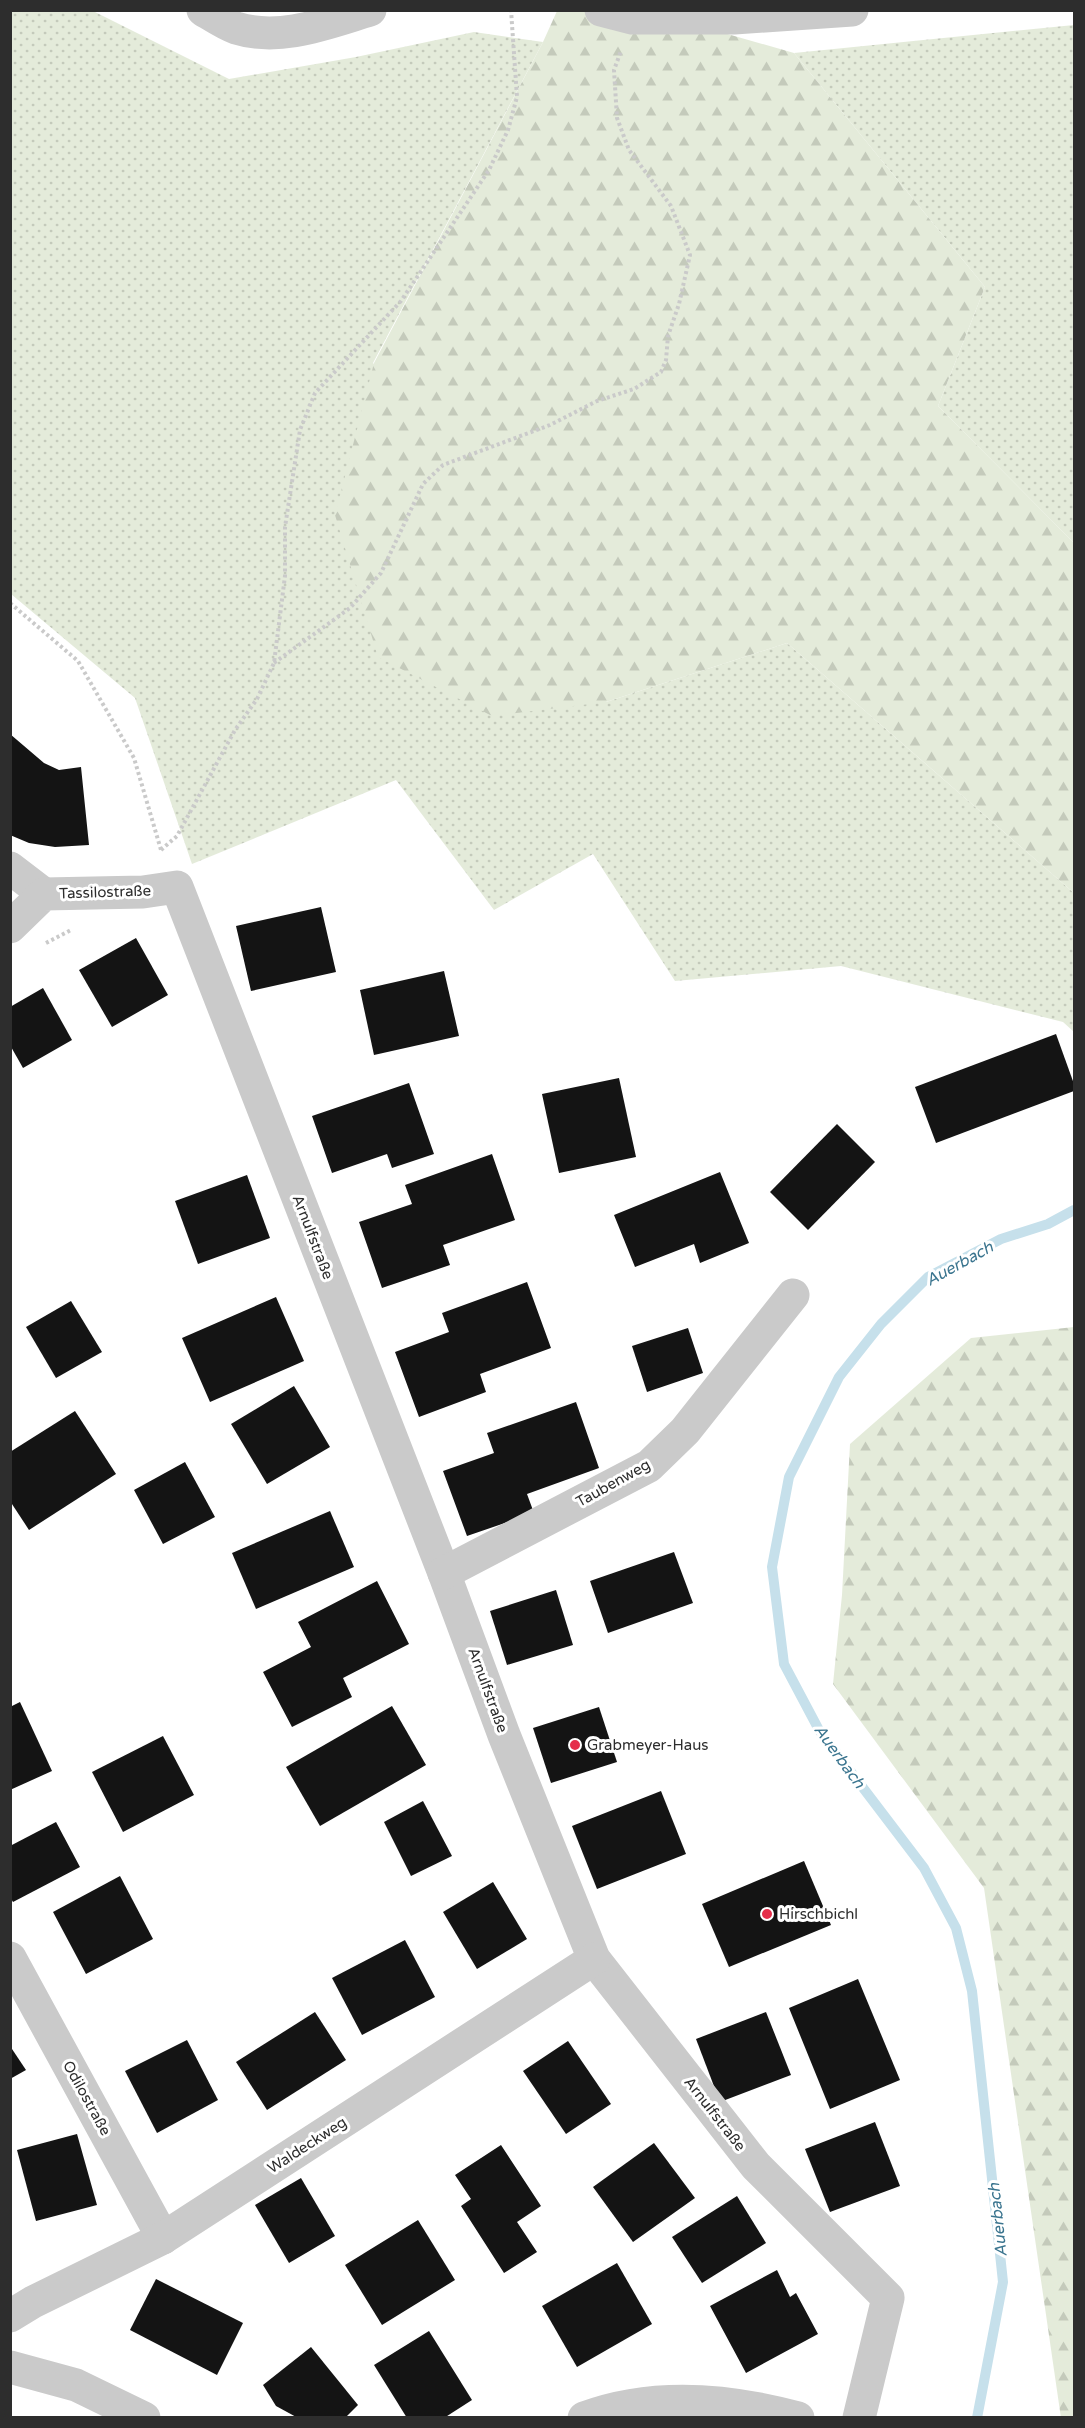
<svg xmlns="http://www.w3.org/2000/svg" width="1085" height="2428" font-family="'Varela Round',sans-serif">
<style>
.grass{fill:url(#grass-dots)}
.forest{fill:url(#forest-firs)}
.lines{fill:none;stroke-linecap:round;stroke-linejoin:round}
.stream{stroke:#c6e0eb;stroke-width:10}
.building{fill:#141414}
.path{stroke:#cacaca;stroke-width:4;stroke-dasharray:3 3;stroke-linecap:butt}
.street{stroke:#cacaca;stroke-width:33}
.poi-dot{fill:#e52e4a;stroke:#fff;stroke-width:2}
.labels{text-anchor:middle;stroke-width:6;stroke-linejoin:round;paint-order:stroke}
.street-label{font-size:15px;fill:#2d2d2d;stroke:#fff}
.poi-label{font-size:15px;fill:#2d2d2d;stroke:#fff;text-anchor:start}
.water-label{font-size:16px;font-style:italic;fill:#3b758f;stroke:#fff}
</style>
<defs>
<pattern id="grass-dots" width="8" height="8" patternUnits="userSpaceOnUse" patternTransform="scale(1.5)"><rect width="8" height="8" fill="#e4ebda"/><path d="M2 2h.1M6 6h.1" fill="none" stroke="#c4cabb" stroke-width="1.8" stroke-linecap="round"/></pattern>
<pattern id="forest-firs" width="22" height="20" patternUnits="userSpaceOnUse" patternTransform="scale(1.5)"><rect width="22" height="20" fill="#e4ebda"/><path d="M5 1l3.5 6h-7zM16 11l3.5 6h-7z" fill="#c4cabb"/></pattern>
</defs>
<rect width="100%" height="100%" fill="#fff"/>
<!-- grass -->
<g class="grass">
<path d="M10,11H93L229,79L356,57L474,32L543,42L373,363L606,702L787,643L1074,893V1032L1063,1022L841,966L675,981L593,854L494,910L396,780L192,864L135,698L11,594Z"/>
<path d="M1074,25V543L938,406L985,287L794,53Z"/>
</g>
<!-- forest -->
<g class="forest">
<path d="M557,11H700L710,29L794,53L985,287L938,406L1074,543V893L787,643L606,702L492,716L378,657L335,515L374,363L543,42Z"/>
<path d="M1074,1327V2417L1061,2418L984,1888L833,1684L842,1595L850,1444L971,1338Z"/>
</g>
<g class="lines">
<!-- stream -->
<path class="stream" d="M977,2418L1003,2282L972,1991L956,1928L924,1868L819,1730L784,1664L772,1567L789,1477L839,1377L881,1324L928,1277L1001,1239L1048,1224L1074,1210"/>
</g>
<!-- building -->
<g class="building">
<path d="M10,734L44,763L59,770L81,767L89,845L55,847L29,843L10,835Z"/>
<path d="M321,907L336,972L251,991L236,926Z"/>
<path d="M136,938L168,995L112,1027L79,970Z"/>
<path d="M444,971L459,1036L374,1055L360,990Z"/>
<path d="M43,988L72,1040L23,1068L10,1045V1007Z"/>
<path d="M1056,1034L1074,1084V1091L936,1143L915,1087Z"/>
<path d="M619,1078L636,1157L559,1173L542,1094Z"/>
<path d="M409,1083L434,1154L392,1168L387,1154L332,1173L312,1116Z"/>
<path d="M837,1124L875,1162L808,1230L770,1192Z"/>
<path d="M492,1154L515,1220L443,1245L450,1265L382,1288L359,1222L412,1204L405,1185Z"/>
<path d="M720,1172L749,1243L700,1263L694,1244L635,1267L614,1215Z"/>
<path d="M247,1175L270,1238L198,1264L175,1201Z"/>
<path d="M527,1282L551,1348L480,1374L486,1392L419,1417L395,1352L449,1332L442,1313Z"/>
<path d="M276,1297L304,1361L210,1402L182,1338Z"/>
<path d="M71,1301L102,1352L56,1378L26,1327Z"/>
<path d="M688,1328L703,1373L647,1392L632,1346Z"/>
<path d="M294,1386L330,1447L267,1484L231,1424Z"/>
<path d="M576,1402L599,1468L527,1494L534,1513L467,1536L443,1471L494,1453L487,1433Z"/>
<path d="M75,1411L116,1474L29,1530L10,1501V1452Z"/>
<path d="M185,1462L215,1517L163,1544L134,1490Z"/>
<path d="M330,1511L354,1567L256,1609L232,1553Z"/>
<path d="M674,1552L693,1603L608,1633L590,1581Z"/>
<path d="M377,1581L409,1644L343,1678L352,1697L292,1727L263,1672L311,1647L298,1622Z"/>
<path d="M556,1590L573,1645L507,1665L490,1611Z"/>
<path d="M20,1702L52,1771L10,1790V1707Z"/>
<path d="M392,1706L426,1765L320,1826L286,1767Z"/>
<path d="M599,1707L617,1762L551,1783L533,1728Z"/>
<path d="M163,1736L194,1795L123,1832L92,1772Z"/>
<path d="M661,1791L686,1854L597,1889L572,1826Z"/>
<path d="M423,1801L452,1856L411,1876L384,1822Z"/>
<path d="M56,1822L80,1867L13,1902L10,1897V1846Z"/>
<path d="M804,1861L831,1925L729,1967L702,1904Z"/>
<path d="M120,1876L153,1939L86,1974L53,1912Z"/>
<path d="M493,1882L527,1939L477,1969L443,1912Z"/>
<path d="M405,1940L435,1997L362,2035L332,1978Z"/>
<path d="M858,1979L900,2080L830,2109L789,2008Z"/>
<path d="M315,2012L346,2060L267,2110L236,2062Z"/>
<path d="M766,2012L791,2075L720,2102L696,2039Z"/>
<path d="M187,2040L218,2100L157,2133L125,2071Z"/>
<path d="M568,2041L611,2104L566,2134L523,2071Z"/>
<path d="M10,2046L26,2070L10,2079Z"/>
<path d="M875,2122L900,2186L830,2212L805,2149Z"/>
<path d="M77,2134L97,2205L36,2221L17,2150Z"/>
<path d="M654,2143L695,2198L633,2242L593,2187Z"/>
<path d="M501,2145L541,2206L517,2222L537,2252L504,2273L461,2206L471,2199L455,2175Z"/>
<path d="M301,2178L335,2236L289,2263L255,2205Z"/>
<path d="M737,2196L766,2243L702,2283L672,2237Z"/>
<path d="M418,2220L455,2280L382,2325L345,2265Z"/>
<path d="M617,2263L652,2324L577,2367L542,2306Z"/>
<path d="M777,2270L790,2297L796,2293L818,2334L746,2373L710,2306Z"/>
<path d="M156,2279L243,2323L217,2375L130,2330Z"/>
<path d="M429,2331L472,2400L444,2418H407L374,2365Z"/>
<path d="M311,2347L358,2405L345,2418H298L276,2406L263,2385Z"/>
</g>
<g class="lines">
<!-- path -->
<g class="path">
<path d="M10,603L78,661L134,758L161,850"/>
<path d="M274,663L350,608L381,573L423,484L443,465L550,425L597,401L634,389L661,372L666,360L668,336L679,304L690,255L671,206L629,150L617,118L614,70L621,51"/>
<path d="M161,850L177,836L235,730L257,699L274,663L285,576V527L300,430L315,393L401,301L489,170L508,130L517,97L511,10"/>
<path d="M46,943L71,930"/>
</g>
<!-- street -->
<g class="street">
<path d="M203,10C213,16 225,24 236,28C280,42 327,23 370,10"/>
<path d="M601,10L632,18H734L852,10"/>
<path d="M10,868L44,894"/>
<path d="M10,927L44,894L143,892L177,887L444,1573L504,1735L594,1959L756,2166L888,2298L859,2418"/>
<path d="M444,1573L649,1466L685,1431L793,1295"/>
<path d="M10,1958L163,2238"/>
<path d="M10,2316L33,2302L163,2238L594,1959"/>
<path d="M10,2367L76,2385L144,2418"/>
<path d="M584,2418C654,2392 728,2399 798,2418"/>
</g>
</g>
<!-- markers -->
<g class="poi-dot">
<circle cx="575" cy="1745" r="6"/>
<circle cx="767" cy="1914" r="6"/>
</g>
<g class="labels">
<!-- street labels -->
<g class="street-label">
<text transform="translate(105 892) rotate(-2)" y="5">Tassilostraße</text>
<text transform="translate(313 1237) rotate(69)" y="5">Arnulfstraße</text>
<text transform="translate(613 1483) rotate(-29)" y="5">Taubenweg</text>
<text transform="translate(488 1690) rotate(70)" y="5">Arnulfstraße</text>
<text transform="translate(87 2098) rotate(61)" y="5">Odilostraße</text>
<text transform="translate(715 2114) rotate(52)" y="5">Arnulfstraße</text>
<text transform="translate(307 2145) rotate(-33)" y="5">Waldeckweg</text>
</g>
<!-- poi labels -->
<g class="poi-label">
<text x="587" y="1750">Grabmeyer-Haus</text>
<text x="779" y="1919">Hirschbichl</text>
</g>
<!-- water labels -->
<g class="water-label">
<text transform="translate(959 1263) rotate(-29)" y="6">Auerbach</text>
<text transform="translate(840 1756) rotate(54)" y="6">Auerbach</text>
<text transform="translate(997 2220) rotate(-96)" y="6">Auerbach</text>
</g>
</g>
<!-- border -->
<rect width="1085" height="2428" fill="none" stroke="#2d2d2d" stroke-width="24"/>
</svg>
